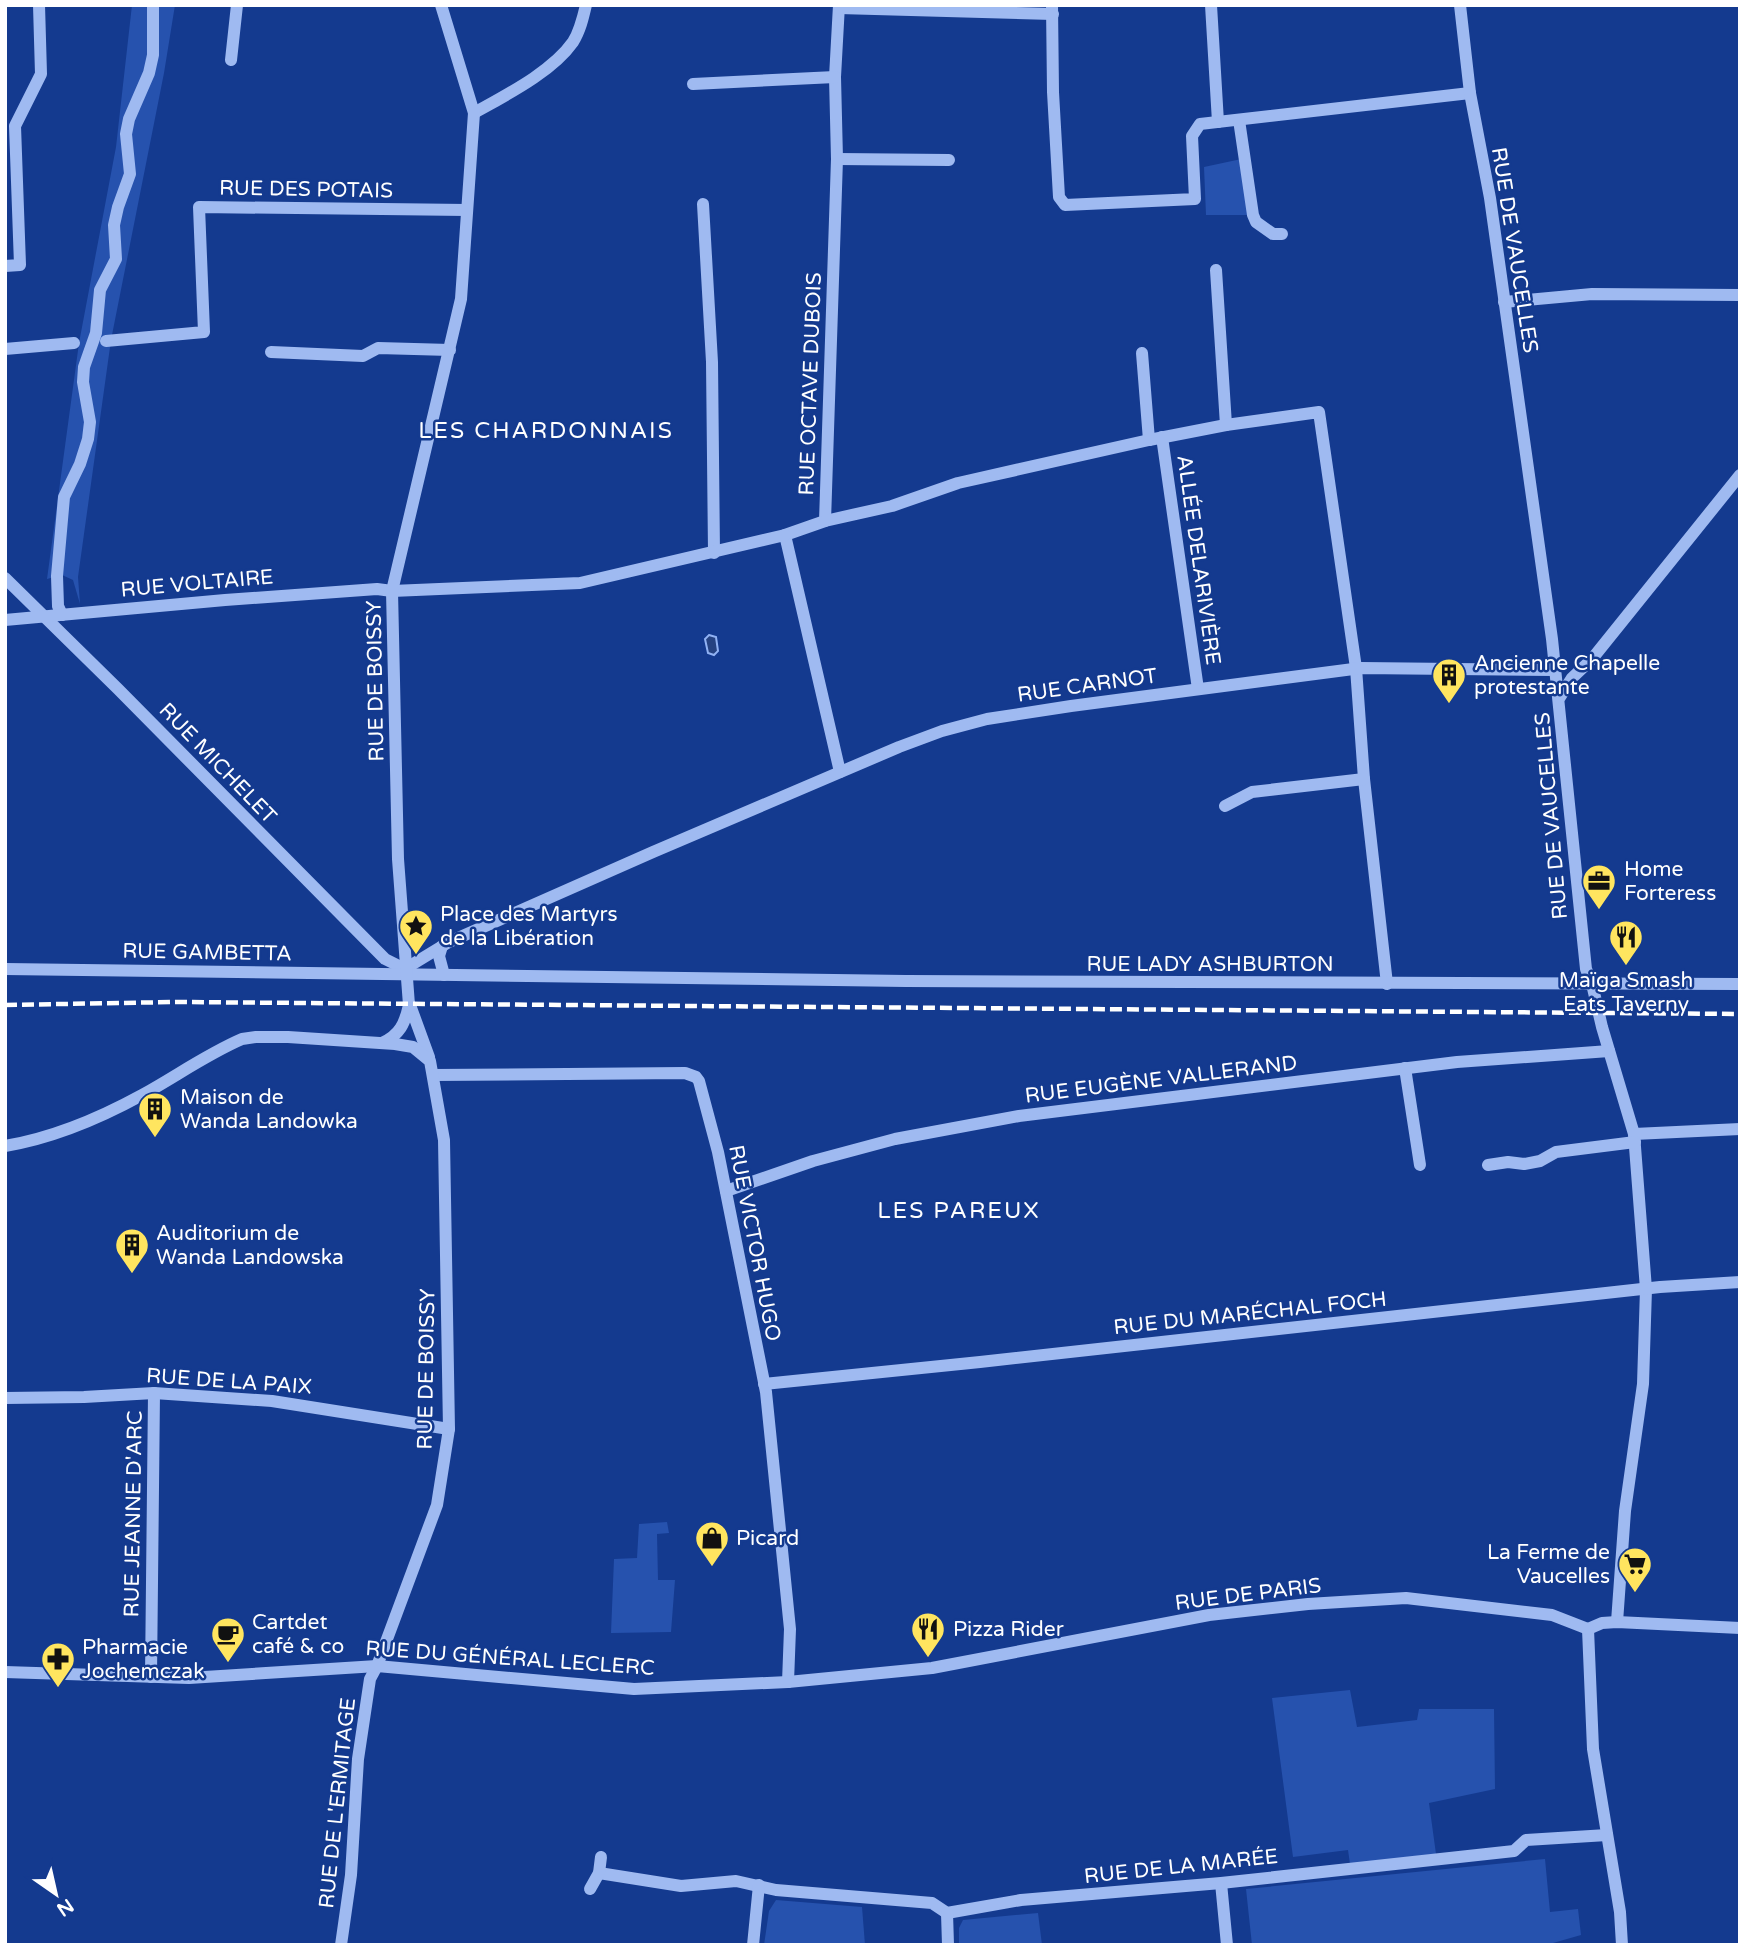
<svg xmlns="http://www.w3.org/2000/svg" width="1745" height="1950" font-family="'Varela Round',sans-serif">
<style>
.green{fill:#2652ae}
.water{fill:#254282;stroke:#91b2f4;stroke-width:2}
.lines{fill:none;stroke-linecap:round;stroke-linejoin:round}
.minor{stroke:#9fbaf1;stroke-width:12}
.rail{stroke:#fff;stroke-width:4.5;stroke-dasharray:12 5;stroke-linecap:butt}
.labels{text-anchor:middle;stroke-width:5;stroke-linejoin:round;paint-order:stroke}
.street-label{font-size:21px;fill:#fff;stroke:#143a8f}
.poi-label{font-size:21px;fill:#fff;stroke:#143a8f;text-anchor:start}
.neighbourhood-label{font-size:23px;letter-spacing:2px;fill:#fff;stroke:#143a8f}
</style>
<rect width="100%" height="100%" fill="#143a8f"/>
<!-- green -->
<g class="green">
<path d="M132,5H175L164,73L111,340L78,577L80,604L73,580L62,575L47,579L79,343L116,147Z"/>
<path d="M1246,158L1253,215H1206L1204,167Z"/>
<path d="M667,1522L669,1533L657,1534L658,1580H675L671,1632L611,1633L614,1559L637,1558L639,1524Z"/>
<path d="M1350,1690L1357,1727L1417,1720L1419,1709H1494L1495,1789L1429,1803L1436,1854L1350,1864L1348,1850L1293,1857L1272,1698Z"/>
<path d="M1545,1859L1550,1912L1578,1909L1581,1935L1546,1945H1252L1246,1889Z"/>
<path d="M776,1900L862,1907L865,1945H764L769,1911Z"/>
<path d="M1038,1913L1042,1945H959V1928L963,1920Z"/>
</g>
<!-- water -->
<path class="water" d="M709,635L716,637L718,651L714,655L708,653L705,639Z"/>
<g class="lines">
<!-- minor -->
<g class="minor">
<path d="M839,5L835,77L837,159L825,521L785,535L840,772"/>
<path d="M1052,5L1053,92L1059,197L1065,205L1195,199L1192,136L1200,124L1470,93"/>
<path d="M1211,5L1218,122"/>
<path d="M1460,5L1470,93L1490,198L1552,639L1586,969L1592,984L1602,1027L1634,1134L1646,1289L1643,1384L1625,1511L1617,1622"/>
<path d="M839,8L1053,14"/>
<path d="M231,60L237,5"/>
<path d="M693,84L835,77"/>
<path d="M474,113C506,95 552,72 573,42C580,31 583,18 586,5"/>
<path d="M1239,120L1253,215L1256,222L1273,234H1282"/>
<path d="M837,159L949,160"/>
<path d="M703,204L712,362L714,553"/>
<path d="M5,266L20,265L15,126L41,74L39,5"/>
<path d="M1216,270L1226,425"/>
<path d="M1504,302L1592,294L1740,295"/>
<path d="M106,341L204,332L199,207L467,210"/>
<path d="M5,349L74,343"/>
<path d="M271,352L363,356L378,348L450,350"/>
<path d="M1142,353L1149,440"/>
<path d="M1162,437L1198,689"/>
<path d="M825,521L892,506L958,483L1149,440L1226,425L1319,412L1356,668L1364,779L1387,984"/>
<path d="M5,578L118,689L385,959L399,966L408,967"/>
<path d="M62,615L58,606L57,576L64,497L80,464L88,439L90,422L83,382L84,367L96,333L100,290L116,259L114,225L118,207L130,174L126,134L129,119L149,73L153,55V5"/>
<path d="M5,620L225,600L377,589L392,591L580,583L785,535"/>
<path d="M1560,697L1572,678L1592,659L1740,475"/>
<path d="M1225,806L1252,792L1364,779"/>
<path d="M442,946L439,956L444,975"/>
<path d="M408,967L449,942L653,852L899,747L942,731L987,719L1071,706L1361,668L1554,670"/>
<path d="M5,969L906,981L1740,984"/>
<path d="M410,1005L429,1057"/>
<path d="M382,1043C400,1035 405,1023 409,1005L398,859L392,591L461,299L474,113L441,5"/>
<path d="M1405,1068L1420,1165"/>
<path d="M433,1075L685,1073L696,1077L699,1081L718,1152L766,1392L790,1629L788,1682"/>
<path d="M1634,1134L1740,1129"/>
<path d="M5,1146C53,1138 100,1118 142,1095C175,1077 207,1054 242,1039L256,1037H288L395,1044L413,1047L430,1061L444,1140L449,1429L437,1505L377,1666L370,1679L358,1759L351,1875L341,1945"/>
<path d="M1488,1165L1508,1162L1524,1164L1540,1161L1556,1152L1635,1142"/>
<path d="M726,1191L813,1161L895,1139L1019,1116L1457,1062L1609,1051"/>
<path d="M764,1384L980,1362L1660,1287L1740,1282"/>
<path d="M5,1398L84,1397L154,1393L272,1401L449,1429"/>
<path d="M1588,1629L1593,1749L1620,1912L1622,1945"/>
<path d="M1588,1629L1602,1623L1617,1622L1740,1628"/>
<path d="M5,1672L189,1678L377,1666L634,1689L788,1682L932,1668L1209,1615L1308,1604L1406,1598L1552,1615L1588,1629"/>
<path d="M151,1677L154,1393"/>
<path d="M599,1873L681,1886L736,1881L776,1890L932,1903L947,1913L1021,1900L1221,1883L1514,1851L1526,1840L1607,1835"/>
<path d="M1221,1883L1227,1945"/>
<path d="M590,1889L599,1873L601,1857"/>
<path d="M947,1913L948,1945"/>
<path d="M753,1945L759,1885"/>
</g>
<!-- rail -->
<path class="rail" d="M5,1005L176,1002L1740,1014"/>
</g>
<!-- icons -->
<defs>
<g id="building-pin" transform="scale(1.75)"><path d="M0 17L-7.5 6A9.5 9.5 0 1 1 7.5 6Z" fill="#ffe55f" stroke="#143a8f"/><path d="M-4-6H4V6H1V3H-1V6H-4ZM-2.5-4.3h1.7v1.8h-1.7ZM.8-4.3h1.7v1.8H.8ZM-2.5-1h1.7V.8h-1.7ZM.8-1h1.7V.8H.8Z" fill="#111"/></g>
<g id="office-pin" transform="scale(1.75)"><path d="M0 17L-7.5 6A9.5 9.5 0 1 1 7.5 6Z" fill="#ffe55f" stroke="#143a8f"/><path d="M-6-3h4V-5.5h4V-3h4V5H-6ZM-1-4.5V-3h2v-1.5ZM-6 0V1H6V0Z" fill="#111"/></g>
<g id="sight-pin" transform="scale(1.75)"><path d="M0 17L-7.5 6A9.5 9.5 0 1 1 7.5 6Z" fill="#ffe55f" stroke="#143a8f"/><path d="M0-6L1.8-2.2L6-1.7L2.9 1.2L3.7 5.4L0 3.3L-3.7 5.4L-2.9 1.2L-6-1.7L-1.8-2.2Z" fill="#111"/></g>
<g id="restaurant-pin" transform="scale(1.75)"><path d="M0 17L-7.5 6A9.5 9.5 0 1 1 7.5 6Z" fill="#ffe55f" stroke="#143a8f"/><path d="M-5-6h1v4h1v-4h1v4h1v-4h1v5L-1.5 .5V6h-2V.5L-5-1ZM5-6V6H3V1.5H1.5Q1.5-4 5-6Z" fill="#111"/></g>
<g id="shop-pin" transform="scale(1.75)"><path d="M0 17L-7.5 6A9.5 9.5 0 1 1 7.5 6Z" fill="#ffe55f" stroke="#143a8f"/><path d="M-5-2.5h2.3a2.7 3.5 0 0 1 5.4 0H5L5.5 6h-11ZM-1.5-2.5h3a1.5 2.3 0 0 0-3 0Z" fill="#111"/></g>
<g id="supermarket-pin" transform="scale(1.75)"><path d="M0 17L-7.5 6A9.5 9.5 0 1 1 7.5 6Z" fill="#ffe55f" stroke="#143a8f"/><path d="M-6-5.5h2.5l.6 2H6L4.5 2H-2.5L-4.4-4H-6ZM-1.5 3.2a1.3 1.3 0 1 0 .1 0ZM3 3.2a1.3 1.3 0 1 0 .1 0Z" fill="#111"/></g>
<g id="cafe-pin" transform="scale(1.75)"><path d="M0 17L-7.5 6A9.5 9.5 0 1 1 7.5 6Z" fill="#ffe55f" stroke="#143a8f"/><path d="M-5.5-4.5H6V0H3Q3 3.5 0 3.5H-2.5Q-5.5 3.5-5.5 0ZM3-3.2v2h1.7v-2ZM-6 4.5H4V6H-6Z" fill="#111"/></g>
<g id="pharmacy-pin" transform="scale(1.75)"><path d="M0 17L-7.5 6A9.5 9.5 0 1 1 7.5 6Z" fill="#ffe55f" stroke="#143a8f"/><path d="M-2-6h4v4h4v4h-4v4h-4v-4h-4v-4h4Z" fill="#111"/></g>
</defs>
<g fill-rule="evenodd">
<use href="#building-pin" x="1449" y="675"/>
<use href="#office-pin" x="1599" y="881"/>
<use href="#sight-pin" x="416" y="926"/>
<use href="#restaurant-pin" x="1626" y="937"/>
<use href="#building-pin" x="155" y="1109"/>
<use href="#building-pin" x="132" y="1245"/>
<use href="#shop-pin" x="712" y="1538"/>
<use href="#supermarket-pin" x="1635" y="1564"/>
<use href="#restaurant-pin" x="928" y="1629"/>
<use href="#cafe-pin" x="228" y="1634"/>
<use href="#pharmacy-pin" x="58" y="1659"/>
</g>
<g class="labels">
<!-- street labels -->
<g class="street-label">
<text transform="translate(306 189) rotate(1)" y="7">RUE DES POTAIS</text>
<text transform="translate(1515 250) rotate(81)" y="7">RUE DE VAUCELLES</text>
<text transform="translate(810 384) rotate(-88)" y="7">RUE OCTAVE DUBOIS</text>
<text transform="translate(1199 560) rotate(82)" y="7">ALLÉE DELARIVIÈRE</text>
<text transform="translate(197 583) rotate(-5)" y="7">RUE VOLTAIRE</text>
<text transform="translate(375 681) rotate(-91)" y="7">RUE DE BOISSY</text>
<text transform="translate(1087 685) rotate(-8)" y="7">RUE CARNOT</text>
<text transform="translate(218 763) rotate(46)" y="7">RUE MICHELET</text>
<text transform="translate(1551 816) rotate(-95)" y="7">RUE DE VAUCELLES</text>
<text transform="translate(207 952) rotate(1)" y="7">RUE GAMBETTA</text>
<text x="1210" y="971">RUE LADY ASHBURTON</text>
<text transform="translate(1161 1079) rotate(-7)" y="7">RUE EUGÈNE VALLERAND</text>
<text transform="translate(755 1243) rotate(79)" y="7">RUE VICTOR HUGO</text>
<text transform="translate(1250 1313) rotate(-6)" y="7">RUE DU MARÉCHAL FOCH</text>
<text transform="translate(426 1369) rotate(-89)" y="7">RUE DE BOISSY</text>
<text transform="translate(229 1381) rotate(4)" y="7">RUE DE LA PAIX</text>
<text transform="translate(133 1514) rotate(-89)" y="7">RUE JEANNE D'ARC</text>
<text transform="translate(1248 1594) rotate(-7)" y="7">RUE DE PARIS</text>
<text transform="translate(510 1658) rotate(4)" y="7">RUE DU GÉNÉRAL LECLERC</text>
<text transform="translate(337 1803) rotate(-84)" y="7">RUE DE L'ERMITAGE</text>
<text transform="translate(1181 1866) rotate(-6)" y="7">RUE DE LA MARÉE</text>
</g>
<!-- poi labels -->
<g class="poi-label">
<text x="1474" y="670">Ancienne Chapelle<tspan x="1474" dy="24">protestante</tspan></text>
<text x="1624" y="876">Home<tspan x="1624" dy="24">Forteress</tspan></text>
<text x="440" y="921">Place des Martyrs<tspan x="440" dy="24">de la Libération</tspan></text>
<text x="1626" y="987" text-anchor="middle">Maïga Smash<tspan x="1626" dy="24">Eats Taverny</tspan></text>
<text x="180" y="1104">Maison de<tspan x="180" dy="24">Wanda Landowka</tspan></text>
<text x="156" y="1240">Auditorium de<tspan x="156" dy="24">Wanda Landowska</tspan></text>
<text x="736" y="1545">Picard</text>
<text x="1610" y="1559" text-anchor="end">La Ferme de<tspan x="1610" dy="24">Vaucelles</tspan></text>
<text x="252" y="1629">Cartdet<tspan x="252" dy="24">café &amp; co</tspan></text>
<text x="953" y="1636">Pizza Rider</text>
<text x="82" y="1654">Pharmacie<tspan x="82" dy="24">Jochemczak</tspan></text>
</g>
<!-- neighbourhood labels -->
<g class="neighbourhood-label">
<text x="546" y="438">LES CHARDONNAIS</text>
<text x="959" y="1218">LES PAREUX</text>
</g>
</g>
<!-- border -->
<rect width="1745" height="1950" fill="none" stroke="#ffffff" stroke-width="14"/>
<!-- north arrow -->
<g transform="translate(56 1894) rotate(146)" stroke="#143a8f" stroke-width="5" paint-order="stroke">
<path d="M0-5L12 26L0 18L-12 26Z" fill="#ffffff"/>
<text y="-10" font-size="19" font-weight="bold" text-anchor="middle" fill="#ffffff">N</text>
</g>
</svg>
